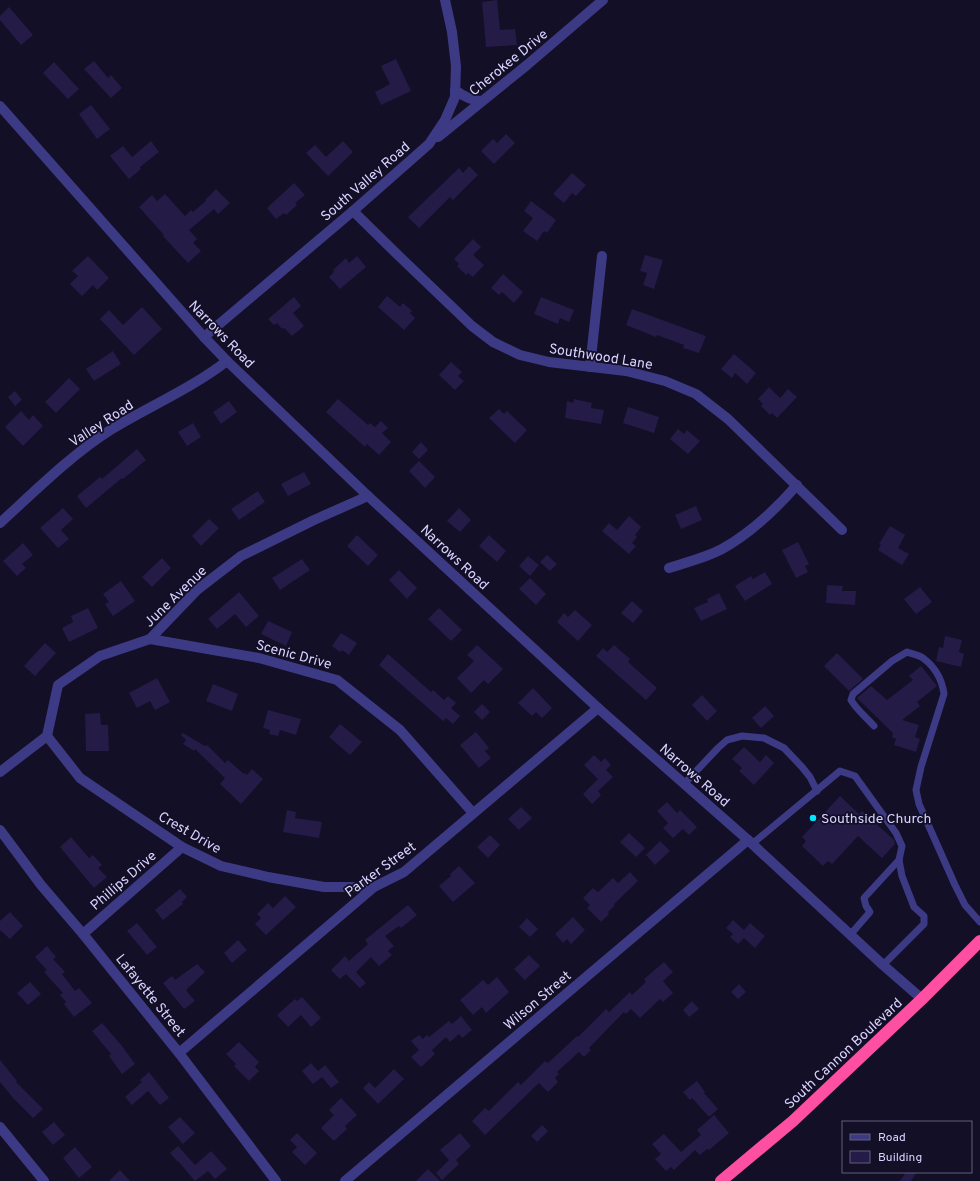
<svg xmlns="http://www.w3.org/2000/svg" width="980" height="1181" font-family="Overpass,sans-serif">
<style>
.building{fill:#241b47}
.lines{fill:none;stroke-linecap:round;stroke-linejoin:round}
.lane{stroke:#3d3a85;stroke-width:7}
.street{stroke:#3d3a85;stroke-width:10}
.highway{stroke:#ff4fa3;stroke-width:12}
.poi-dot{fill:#00e5ff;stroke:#130f26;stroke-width:1.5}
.labels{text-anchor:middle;stroke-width:3.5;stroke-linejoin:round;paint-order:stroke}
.street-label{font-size:14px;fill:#d9d4ff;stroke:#130f26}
.poi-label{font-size:14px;fill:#d9d4ff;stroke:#130f26;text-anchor:start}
</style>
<rect width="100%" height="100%" fill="#130f26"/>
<!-- building -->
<g class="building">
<path d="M497,0L500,30L515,29L517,45L486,47L482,2Z"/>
<path d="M9,7L33,35L21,45L0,20V16Z"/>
<path d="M396,59L411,91L381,105L375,92L390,84L381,66Z"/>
<path d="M94,61L108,78L111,75L122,88L111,98L84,69Z"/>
<path d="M54,62L79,89L68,99L43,73Z"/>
<path d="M91,105L110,129L97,139L79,114Z"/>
<path d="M506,134L515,143L494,164L481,151L493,139L497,143Z"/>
<path d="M151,141L159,152L140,167L141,169L129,179L110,156L123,146L132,157Z"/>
<path d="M343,141L353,152L328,176L306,153L315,145L326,157Z"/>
<path d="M469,166L478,175L453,200L450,197L419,228L408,217L459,168L463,173Z"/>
<path d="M572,173L586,185L576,196L572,193L564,203L553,194Z"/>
<path d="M294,183L305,195L295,203L297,205L286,215L284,213L276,219L267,208Z"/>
<path d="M216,189L230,203L218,214L214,209L189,230L197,239L193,243L201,251L188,263L163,236L164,235L139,207L152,195L157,201L165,194L185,216L191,210L193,212L206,201L205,200Z"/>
<path d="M531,201L556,220L547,233L544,231L537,241L523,231L533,218L524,211Z"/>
<path d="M473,239L481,247L473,255L484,265L473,277L468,273L466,275L457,266L459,264L454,259Z"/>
<path d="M645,255L663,260L654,289L643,285L647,273L640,271Z"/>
<path d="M88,256L109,278L97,290L93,285L82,296L70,284L78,276L72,271Z"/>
<path d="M357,256L366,267L340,289L329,277L334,272L333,270L346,258L349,263Z"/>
<path d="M503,274L523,292L514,303L502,292L499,295L491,288Z"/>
<path d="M387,296L400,307L403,303L412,311L410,313L415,318L404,330L378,307Z"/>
<path d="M294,297L301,306L293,313L304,326L292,336L284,328L282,329L277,323L274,325L268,319Z"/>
<path d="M541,297L574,310L569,322L560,318L558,324L534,314Z"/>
<path d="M142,307L162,329L134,355L100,319L109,310L123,325Z"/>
<path d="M632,309L706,336L699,353L683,348L684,345L657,335L656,337L626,325Z"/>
<path d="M113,351L121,364L94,381L86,369Z"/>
<path d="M734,354L756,373L747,384L735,373L732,378L721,369Z"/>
<path d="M451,362L462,372L458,376L464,381L455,390L439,375Z"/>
<path d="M69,378L80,389L56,413L45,402Z"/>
<path d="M769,387L780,398L788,389L797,397L777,418L772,413L770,415L761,406L763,404L758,399Z"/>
<path d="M15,391L22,400L15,406L8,397Z"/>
<path d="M338,399L368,425L370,423L375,427L381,421L388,428L382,433L391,442L379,455L367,444L365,447L326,412Z"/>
<path d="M574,399L592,403L591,408L604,410L601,424L565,418L567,401L573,403Z"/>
<path d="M229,401L237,412L221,424L213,412Z"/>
<path d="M628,407L659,417L654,433L623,423Z"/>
<path d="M499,409L504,414L507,411L527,430L515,443L489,418Z"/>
<path d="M21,411L29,420L33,415L43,426L23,446L5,427Z"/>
<path d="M193,423L201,437L187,446L178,432Z"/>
<path d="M678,429L684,434L687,430L700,441L688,454L670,439Z"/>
<path d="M421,442L428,450L419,459L412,452Z"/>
<path d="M137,449L146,460L123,479L122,478L86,508L77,496L100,477L102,479Z"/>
<path d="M419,461L435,477L425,488L409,471Z"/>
<path d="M304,472L311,484L288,496L281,484Z"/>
<path d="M258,491L265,502L239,520L231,509Z"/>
<path d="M696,506L702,520L681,529L675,515Z"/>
<path d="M63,508L73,519L61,530L69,539L58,548L40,528Z"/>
<path d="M459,508L471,520L460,532L447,521Z"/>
<path d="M629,516L641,527L635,535L637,537L632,543L636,546L629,554L602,531L609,523L617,530Z"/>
<path d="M209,519L219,528L201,546L192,536Z"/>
<path d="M890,526L905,535L898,548L909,554L902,565L878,550L881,545L879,544Z"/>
<path d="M357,535L378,555L368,566L347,546Z"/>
<path d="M489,535L506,551L497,562L479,546Z"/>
<path d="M798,542L809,564L805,566L808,572L796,578L782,550Z"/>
<path d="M23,543L33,555L22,564L26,568L17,576L3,561Z"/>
<path d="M547,555L557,564L550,571L540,562Z"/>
<path d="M528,556L539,565L530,576L519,566Z"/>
<path d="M162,558L171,568L152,587L142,577Z"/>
<path d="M302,559L310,570L280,590L272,578Z"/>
<path d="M399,570L417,588L407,599L389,580Z"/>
<path d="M765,572L772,584L745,601L735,586L751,576L753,579Z"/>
<path d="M530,578L546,594L536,605L519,589Z"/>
<path d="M121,581L135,601L113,616L105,604L109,602L103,594Z"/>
<path d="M827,585L843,586L842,591H856L855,605L826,603Z"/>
<path d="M920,587L932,602L916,614L904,599Z"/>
<path d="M239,592L259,616L246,627L235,614L217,629L208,619Z"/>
<path d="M719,593L727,609L701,621L694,608L708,602L707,599Z"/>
<path d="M632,601L643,611L633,623L621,613Z"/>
<path d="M88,608L98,628L69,642L62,628L73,622L71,616Z"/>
<path d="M439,608L462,630L451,641L428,619Z"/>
<path d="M575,610L592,625L578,641L557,622L564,613L568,617Z"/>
<path d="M268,621L292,632L286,646L261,634Z"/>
<path d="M341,633L357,643L349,655L342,650L340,652L332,646Z"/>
<path d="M945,636L962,640L959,652L964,654L961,667L936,661L939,647L943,648Z"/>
<path d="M45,643L56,653L35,676L24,666Z"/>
<path d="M477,645L503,669L488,684L484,680L471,693L457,678L474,661L467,655Z"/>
<path d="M614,645L630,659L628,662L657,688L646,700L596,656L603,648L607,652Z"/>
<path d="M837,653L863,679L849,691L824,666Z"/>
<path d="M388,654L431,692L433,690L444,700L448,696L456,703L451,708L460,716L453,724L446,718L443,721L379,665Z"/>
<path d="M921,666L937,686L917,702L920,706L902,720L919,725L915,737L920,739L916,752L894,745L896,739L892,737L893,733L857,698L871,686L887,700L913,680L909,676Z"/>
<path d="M157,678L170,702L155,710L150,701L137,708L129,693Z"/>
<path d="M213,684L238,694L232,711L206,701Z"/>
<path d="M533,688L552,708L542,718L536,712L532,716L518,703Z"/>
<path d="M702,695L717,711L707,721L692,705Z"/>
<path d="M482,704L490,712L482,720L474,712Z"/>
<path d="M765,706L774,716L761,728L752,718Z"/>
<path d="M268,710L301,719L296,735L280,730L278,736L269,734L270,730L263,728Z"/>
<path d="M100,713L101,725H108L109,751H86L85,714Z"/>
<path d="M340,724L362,742L350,755L329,737Z"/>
<path d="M476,732L489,748L485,751L491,758L479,768L460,745Z"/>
<path d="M183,733L205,746L207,745L225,763L228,760L244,774L245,773L247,775L252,769L263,779L241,804L220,784L225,778L195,749L194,751L183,744L186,740L181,735Z"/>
<path d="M744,747L760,762L766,755L774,763L754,785L739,771L742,768L732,759Z"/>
<path d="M594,755L601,762L605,758L611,765L606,770L613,777L598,791L601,795L592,804L583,794L598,779L584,765Z"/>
<path d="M840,796L859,814L862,811L894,840L895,844L882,858L858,836L832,864L828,861L823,866L802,846L806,841L802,837Z"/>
<path d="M667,802L677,813L680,810L697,827L689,835L683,829L673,838L663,828L668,823L657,811Z"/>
<path d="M521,807L532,818L519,830L508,819Z"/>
<path d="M287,810L296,812L295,818L322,822L319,838L283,832Z"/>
<path d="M629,833L645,848L636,857L620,842Z"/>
<path d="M490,835L500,845L488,858L477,847Z"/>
<path d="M71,837L89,858L93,855L102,865L98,868L107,877L94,888L60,847Z"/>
<path d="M660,841L670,851L655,865L646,855Z"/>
<path d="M459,866L475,883L453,902L439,886L451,876L450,874Z"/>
<path d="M630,872L638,881L614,904L615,905L608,912L609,914L601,922L587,908L590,905L583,898L593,888L598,892L613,878L618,883Z"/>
<path d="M180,889L187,897L182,902L183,904L163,920L155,910Z"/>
<path d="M285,896L296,907L266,935L255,924L261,918L257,914L268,903L273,908Z"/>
<path d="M408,905L417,915L401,928L399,926L385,936L394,946L388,951L392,955L379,966L371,957L356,972L366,983L360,988L346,974L340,979L331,970L345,956L349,961L368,944L365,940Z"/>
<path d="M10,912L23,926L10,939L0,930V921Z"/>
<path d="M573,917L585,930L571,944L567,939L563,943L555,934Z"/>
<path d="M527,918L538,929L530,937L519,927Z"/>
<path d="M733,920L744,930L750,923L765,936L755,948L744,938L738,944L730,937L733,934L726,928Z"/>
<path d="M137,923L157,947L147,955L127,931Z"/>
<path d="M238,940L247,950L232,963L224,953Z"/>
<path d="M47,946L56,957L53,959L65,972L62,974L75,991L79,988L92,1003L74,1017L64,1004L66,1002L60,995L63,993L44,972L47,970L35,957Z"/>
<path d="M529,955L540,966L525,980L514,969Z"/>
<path d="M664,962L673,972L663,981L673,993L663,1002L660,999L640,1018L631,1009L626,1014L624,1012L589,1048L591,1050L584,1057L579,1052L557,1072L559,1074L555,1078L558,1082L548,1092L539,1083L485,1135L472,1121L485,1108L489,1111L518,1082L521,1085L545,1061L548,1063L577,1036L578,1037L606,1009L609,1012L630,992L632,995L646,982L644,979Z"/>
<path d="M197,964L205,972L186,990L195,1001L184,1009L163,983L172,976L175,980Z"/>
<path d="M497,977L509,992L486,1013L482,1007L473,1015L460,1000L483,980L488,985Z"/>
<path d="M30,982L41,994L28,1005L17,993Z"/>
<path d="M739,984L746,992L738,999L731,992Z"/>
<path d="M302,997L321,1018L311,1027L301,1015L288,1027L277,1015L295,999L297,1001Z"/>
<path d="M692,1001L699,1009L689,1017L683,1010Z"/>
<path d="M461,1016L472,1030L462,1038L459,1034L450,1042L446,1037L432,1050L435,1054L421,1067L411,1057L419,1050L411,1041L419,1035L423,1039L427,1035L429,1037L449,1021L452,1024Z"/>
<path d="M102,1023L122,1046L135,1064L122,1074L109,1056L111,1054L92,1031Z"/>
<path d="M239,1042L259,1062L255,1067L259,1071L249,1081L234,1066L236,1064L226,1054Z"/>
<path d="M0,1060L17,1081L16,1082L43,1109L33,1118L14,1099L0,1082Z"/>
<path d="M311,1063L318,1071L325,1065L339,1082L331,1088L322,1077L313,1084L302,1071Z"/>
<path d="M394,1069L404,1079L378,1104L363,1088L369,1082L375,1088Z"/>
<path d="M149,1072L169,1098L160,1105L148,1091L132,1105L125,1097L142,1082L140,1080Z"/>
<path d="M697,1081L705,1092L704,1093L718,1109L709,1117L692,1098L690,1100L683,1092Z"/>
<path d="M341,1098L357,1115L345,1126L347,1129L334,1141L321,1128L334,1115L329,1110Z"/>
<path d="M714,1115L729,1133L709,1150L707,1149L700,1155L695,1150L674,1170L671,1167L666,1171L655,1159L661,1154L652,1144L664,1134L681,1152L701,1135L697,1130Z"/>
<path d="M180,1117L195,1133L183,1144L168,1127Z"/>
<path d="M54,1122L65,1135L53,1145L42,1132Z"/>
<path d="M542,1125L548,1131L537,1142L531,1136Z"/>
<path d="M297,1133L317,1153L305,1165L292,1152L297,1147L290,1140Z"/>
<path d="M460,1133L471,1146L456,1160L459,1164L442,1180L436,1173L449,1160L440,1150Z"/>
<path d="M178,1146L195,1165L211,1151L227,1169L215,1179L208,1171L195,1181L178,1161H177L170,1153Z"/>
<path d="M75,1147L92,1167L79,1178L63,1158Z"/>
<path d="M428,1169L440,1181H416Z"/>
<path d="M120,1170L130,1181H109Z"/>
<path d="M906,1172H917L911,1181H900Z"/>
</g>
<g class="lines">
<!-- lane -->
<g class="lane">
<path d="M874,726C866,717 857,710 851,700L853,694L892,661L907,652C912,654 919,655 923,658C935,667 942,679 944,694L921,767L916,790L919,804L955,885L965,905L980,922"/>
<path d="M684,784L718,748L727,740L742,736L764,738L784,748L802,767L810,777L817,791"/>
<path d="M752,844L840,771L855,776L896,833L902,846L899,860L902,876L914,907L924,916V924L883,965"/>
<path d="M850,935L870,912L866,906L864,898L899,860"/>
</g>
<!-- street -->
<g class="street">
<path d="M455,90C463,96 472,101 482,101"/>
<path d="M0,106L204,337L227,361L368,496L598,708L748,840L883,965L922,999"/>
<path d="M438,137L527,65L603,0"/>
<path d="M353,211L401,258L472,326L493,342L520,355L549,362L626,371L665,381L696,394L728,419L842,530"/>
<path d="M204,337L353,211L429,144L445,120L455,97L456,66L452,32L445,0"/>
<path d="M590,367L602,256"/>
<path d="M0,523C35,491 72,454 112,429C150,406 192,388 227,361"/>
<path d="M669,568C687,562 705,558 722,549C751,533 775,510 797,485"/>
<path d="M150,639L259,658L337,680L400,730L473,813"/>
<path d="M47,736L80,778L182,847L221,866L268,877L324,887H374"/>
<path d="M0,772L47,736L58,685L100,656L150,639L197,590L241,556L314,520L368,496"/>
<path d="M0,830L41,885L83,934L179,1053L276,1181"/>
<path d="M83,934L182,847"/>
<path d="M179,1053L374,887L404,872L598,708"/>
<path d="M0,1127L44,1181"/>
<path d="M345,1181L748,840"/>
</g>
<!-- highway -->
<path class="highway" d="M721,1181L793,1121L922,999L980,941"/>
</g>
<!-- markers -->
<circle class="poi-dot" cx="813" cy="818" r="4"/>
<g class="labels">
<!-- street labels -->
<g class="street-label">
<text transform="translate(508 62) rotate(-39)" y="5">Cherokee Drive</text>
<text transform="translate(365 181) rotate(-41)" y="5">South Valley Road</text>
<text transform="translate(222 334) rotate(46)" y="5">Narrows Road</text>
<text transform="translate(601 356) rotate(9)" y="5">Southwood Lane</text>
<text transform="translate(101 423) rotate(-33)" y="5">Valley Road</text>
<text transform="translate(455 557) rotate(43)" y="5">Narrows Road</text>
<text transform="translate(175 596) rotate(-44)" y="5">June Avenue</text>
<text transform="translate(294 654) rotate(15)" y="5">Scenic Drive</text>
<text transform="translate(695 775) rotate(41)" y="5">Narrows Road</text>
<text transform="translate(190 832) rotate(30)" y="5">Crest Drive</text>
<text transform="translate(380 869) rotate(-36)" y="5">Parker Street</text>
<text transform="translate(123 880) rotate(-41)" y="5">Phillips Drive</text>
<text transform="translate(151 995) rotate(51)" y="5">Lafayette Street</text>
<text transform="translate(537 1000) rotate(-40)" y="5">Wilson Street</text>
<text transform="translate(843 1053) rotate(-43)" y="5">South Cannon Boulevard</text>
</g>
<!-- poi labels -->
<g class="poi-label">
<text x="821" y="823">Southside Church</text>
</g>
</g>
<!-- legend -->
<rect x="842" y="1121" width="130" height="52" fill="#130f26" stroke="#625e7d"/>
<rect x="850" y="1134" width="20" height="6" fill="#3d3a85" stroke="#625e7d"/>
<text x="878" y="1141" font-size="12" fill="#d9d4ff">Road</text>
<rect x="850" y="1151" width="20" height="12" fill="#241b47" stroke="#625e7d"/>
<text x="878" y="1161" font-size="12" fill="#d9d4ff">Building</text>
</svg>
